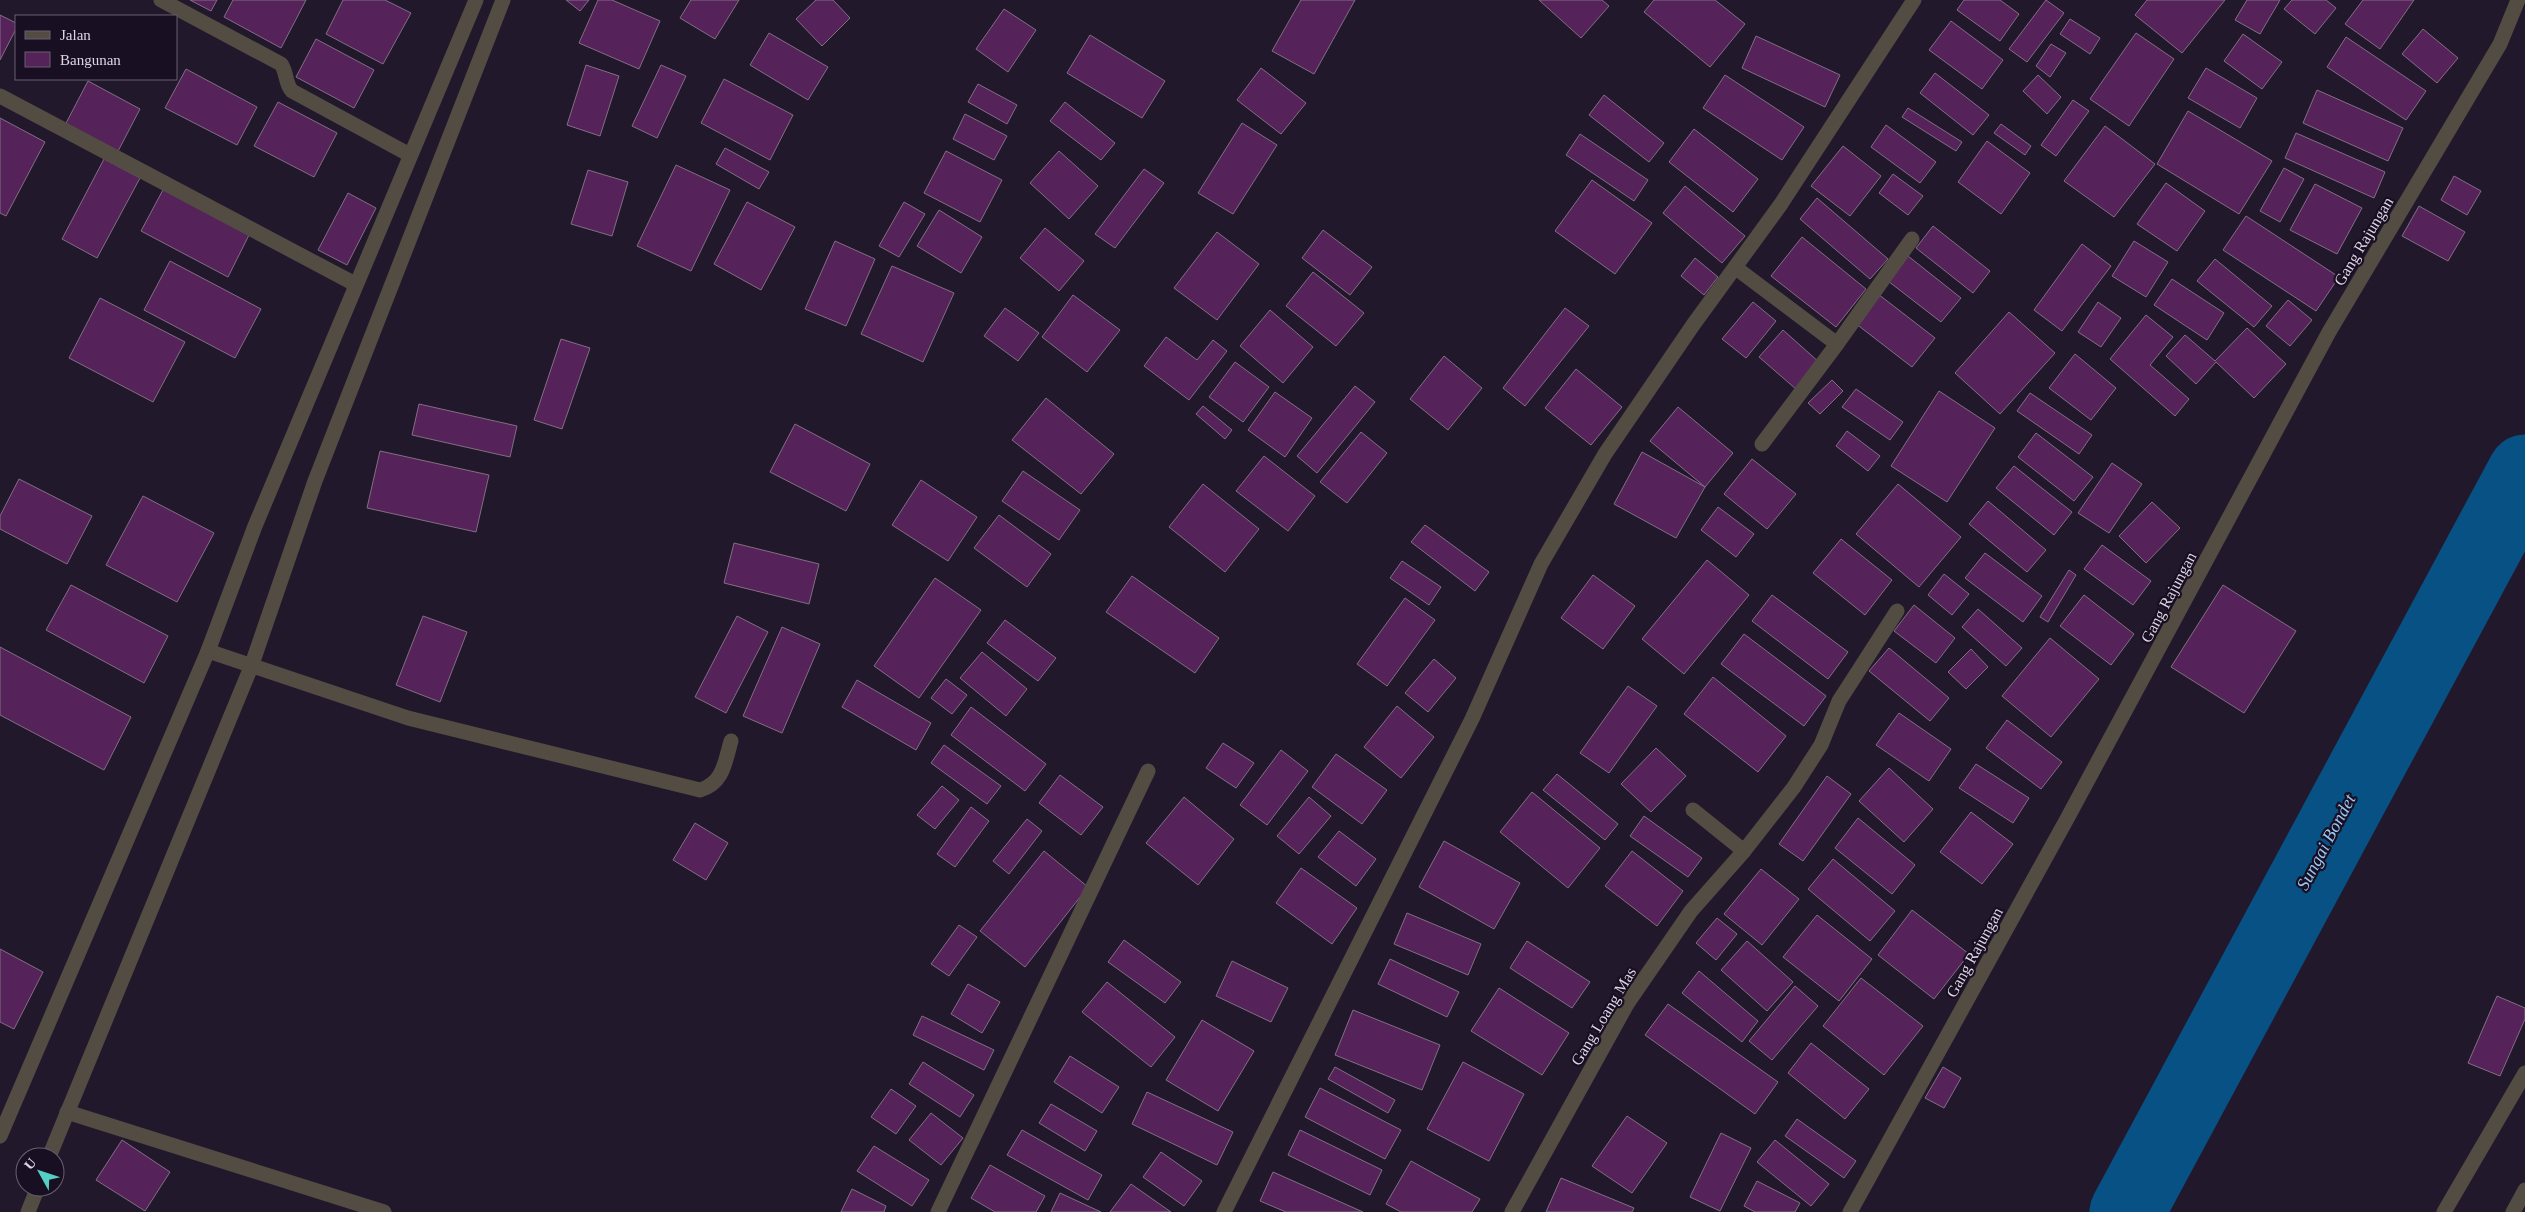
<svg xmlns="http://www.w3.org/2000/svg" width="2525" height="1212" font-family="Georgia,serif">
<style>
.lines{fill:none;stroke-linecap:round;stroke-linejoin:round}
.river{stroke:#085185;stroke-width:75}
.building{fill:#552359;stroke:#826e83}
.minor{stroke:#524c42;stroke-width:15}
.labels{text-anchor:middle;stroke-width:4.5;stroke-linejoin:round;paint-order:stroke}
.street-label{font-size:16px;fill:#ddd6e5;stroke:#190f22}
.water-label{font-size:18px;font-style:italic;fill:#97c8f5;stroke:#190f22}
</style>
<rect width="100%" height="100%" fill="#22182c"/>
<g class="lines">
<!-- river -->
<path class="river" d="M2127,1212L2525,472"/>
</g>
<!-- building -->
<g class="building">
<path d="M190,0H217L211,11Z"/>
<path d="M233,0H306L281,48L224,17Z"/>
<path d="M343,0H385L411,13L383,64L326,34Z"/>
<path d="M566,0H589L580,11Z"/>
<path d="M598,0H612L660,21L639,69L579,43Z"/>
<path d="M691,0H739L715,39L680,18Z"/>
<path d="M816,0H833L850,18L822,46L796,19Z"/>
<path d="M1301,0H1355L1314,74L1272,51Z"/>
<path d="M1539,0H1602L1609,6L1581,38Z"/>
<path d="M1654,0H1715L1745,24L1710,67L1644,12Z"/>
<path d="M1964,0H2000L2019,14L2000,41L1957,10Z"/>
<path d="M2046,0L2064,13L2027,62L2009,49Z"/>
<path d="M2147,0H2225L2182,53L2135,15Z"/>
<path d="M2247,0H2280L2260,34L2235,20Z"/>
<path d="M2292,0H2326L2336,8L2315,34L2284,9Z"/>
<path d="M2363,0H2414L2380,49L2345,24Z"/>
<path d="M1004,9L1036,30L1008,72L976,49Z"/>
<path d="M0,15L16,23V29L0,60Z"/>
<path d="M2070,19L2100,38L2090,54L2060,34Z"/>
<path d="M1951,21L2003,60L1982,89L1929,50Z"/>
<path d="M2423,29L2458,58L2437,83L2402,54Z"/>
<path d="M769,33L828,67L808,100L750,65Z"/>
<path d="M2136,33L2174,59L2129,126L2090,99Z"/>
<path d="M2243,34L2282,62L2262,89L2224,61Z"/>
<path d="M1090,35L1165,81L1142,118L1067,73Z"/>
<path d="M1756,36L1840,75L1825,107L1742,68Z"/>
<path d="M2346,37L2426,91L2406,120L2327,67Z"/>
<path d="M316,39L374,70L354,108L296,77Z"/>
<path d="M2051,44L2066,53L2050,77L2036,66Z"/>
<path d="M586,65L619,76L600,136L567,125Z"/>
<path d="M661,65L686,76L657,138L632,126Z"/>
<path d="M1261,68L1306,103L1281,134L1237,100Z"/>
<path d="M2206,68L2257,98L2240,128L2188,98Z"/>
<path d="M186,69L257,107L237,145L165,108Z"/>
<path d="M1935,73L1989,115L1973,135L1920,93Z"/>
<path d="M1725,75L1804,127L1782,160L1703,108Z"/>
<path d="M2038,75L2061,97L2047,114L2023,91Z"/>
<path d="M724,79L793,115L770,160L701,123Z"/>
<path d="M88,81L140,109L116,155L64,127Z"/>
<path d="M978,84L1017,105L1007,124L968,102Z"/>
<path d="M2317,90L2403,128L2388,161L2303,123Z"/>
<path d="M1604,95L1664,143L1649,162L1589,115Z"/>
<path d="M2073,100L2089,111L2056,156L2041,145Z"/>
<path d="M278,102L337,133L314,177L254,146Z"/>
<path d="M1065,102L1115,143L1101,160L1050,121Z"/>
<path d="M1908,108L1962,142L1956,151L1902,117Z"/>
<path d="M2188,111L2272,161L2239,214L2157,164Z"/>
<path d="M965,114L1007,136L994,160L953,139Z"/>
<path d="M0,118L45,142L6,216L0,213Z"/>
<path d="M1242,123L1277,145L1233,214L1198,193Z"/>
<path d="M2001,124L2031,146L2025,155L1994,133Z"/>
<path d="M1886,125L1936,162L1920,183L1871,147Z"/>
<path d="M2105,126L2155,164L2114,217L2064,181Z"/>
<path d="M1694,129L1758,179L1733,212L1669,162Z"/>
<path d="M2296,133L2385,172L2374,198L2285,158Z"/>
<path d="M1580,134L1648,180L1634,201L1566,155Z"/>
<path d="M1987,141L2030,173L2001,214L1958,182Z"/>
<path d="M1843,146L1881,176L1850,216L1811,186Z"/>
<path d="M725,148L769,172L759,189L716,164Z"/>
<path d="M946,151L1002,180L980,222L924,193Z"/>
<path d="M1059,151L1098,186L1069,219L1030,183Z"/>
<path d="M104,159L140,178L97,258L62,239Z"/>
<path d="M676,165L730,190L691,271L637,246Z"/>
<path d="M2284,168L2304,179L2280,222L2260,211Z"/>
<path d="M1144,169L1164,183L1115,248L1095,234Z"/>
<path d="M588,170L628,182L612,236L571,224Z"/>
<path d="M1893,174L1923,196L1908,215L1879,193Z"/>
<path d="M2454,176L2481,191L2467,215L2441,200Z"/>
<path d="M1592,180L1652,223L1615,274L1555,231Z"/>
<path d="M2166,183L2205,211L2177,251L2137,224Z"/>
<path d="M2315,184L2362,208L2337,254L2290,230Z"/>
<path d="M165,186L251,231L228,277L141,231Z"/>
<path d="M1685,186L1745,236L1722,263L1663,213Z"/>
<path d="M348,193L376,208L347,265L318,250Z"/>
<path d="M1817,198L1888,259L1870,279L1800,219Z"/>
<path d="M747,202L795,227L761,290L714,264Z"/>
<path d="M904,202L925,214L899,257L879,246Z"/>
<path d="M2419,206L2465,232L2448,261L2402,236Z"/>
<path d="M939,210L982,237L961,273L917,246Z"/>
<path d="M2246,216L2339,277L2316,311L2223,250Z"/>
<path d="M1933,226L1990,271L1973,293L1916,248Z"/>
<path d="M1045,228L1084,261L1059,291L1020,258Z"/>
<path d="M1323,230L1372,267L1350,295L1302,258Z"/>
<path d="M1217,232L1259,264L1217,320L1174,288Z"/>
<path d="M1802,237L1866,289L1836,327L1771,276Z"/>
<path d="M835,241L875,259L846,326L805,309Z"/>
<path d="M2134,241L2168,262L2146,297L2112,276Z"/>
<path d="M2082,244L2111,266L2062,331L2034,310Z"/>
<path d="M1908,256L1961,298L1941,322L1888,281Z"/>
<path d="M1695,258L1718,277L1704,295L1681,276Z"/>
<path d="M2215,259L2272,306L2254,327L2197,281Z"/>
<path d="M170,261L261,309L235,358L144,310Z"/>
<path d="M892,266L954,293L923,362L861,334Z"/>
<path d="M1313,272L1364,313L1336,346L1286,306Z"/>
<path d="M2172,279L2224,313L2207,340L2154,305Z"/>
<path d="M1878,294L1935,338L1912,367L1855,323Z"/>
<path d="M1073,295L1120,330L1087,372L1042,337Z"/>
<path d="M100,298L185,342L153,402L69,358Z"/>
<path d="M2288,300L2312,320L2290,346L2266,326Z"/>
<path d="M1753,302L1776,321L1746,358L1722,339Z"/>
<path d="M2098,302L2121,318L2101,347L2078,332Z"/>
<path d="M1005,308L1039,333L1018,361L984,336Z"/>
<path d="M1565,308L1589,326L1525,406L1503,388Z"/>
<path d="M1270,310L1313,347L1283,383L1240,346Z"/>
<path d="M2009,312L2055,353L2000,414L1955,373Z"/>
<path d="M2146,315L2173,337L2150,365L2189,399L2175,416L2110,359Z"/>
<path d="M2247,328L2286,364L2254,398L2216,362L2196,384L2166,356L2185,335L2215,361Z"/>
<path d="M1783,330L1820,363L1797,390L1759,357Z"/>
<path d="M1166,337L1197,360L1213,340L1227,351L1189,400L1144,366Z"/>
<path d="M561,339L590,348L562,429L534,420Z"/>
<path d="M2075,354L2116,388L2091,420L2049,388Z"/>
<path d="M1444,356L1482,388L1448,430L1410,399Z"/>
<path d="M1235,362L1269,387L1243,422L1209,397Z"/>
<path d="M1576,369L1622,407L1591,445L1545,408Z"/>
<path d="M1832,380L1843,391L1820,414L1808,403Z"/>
<path d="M1355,386L1375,402L1317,473L1297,456Z"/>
<path d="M1856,389L1903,422L1890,440L1842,407Z"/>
<path d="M1939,391L1995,428L1947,502L1891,466Z"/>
<path d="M1275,392L1312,418L1285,457L1248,430Z"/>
<path d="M2030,393L2092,435L2079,454L2017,411Z"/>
<path d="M1046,398L1114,454L1081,494L1012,440Z"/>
<path d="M419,404L517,426L510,457L412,435Z"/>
<path d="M1203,406L1232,430L1225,439L1196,414Z"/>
<path d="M1678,407L1733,453L1705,487L1650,441Z"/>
<path d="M795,424L870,464L846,511L770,472Z"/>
<path d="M1847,431L1880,456L1868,471L1836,446Z"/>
<path d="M1361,432L1387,453L1347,503L1320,482Z"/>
<path d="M2036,433L2093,477L2074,501L2018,457Z"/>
<path d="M380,451L489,475L476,532L367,508Z"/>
<path d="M1642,452L1705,487L1676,538L1614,504Z"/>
<path d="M1264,456L1315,496L1288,531L1236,491Z"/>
<path d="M1752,459L1796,494L1767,529L1724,494Z"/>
<path d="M2112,463L2142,484L2109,533L2078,513Z"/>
<path d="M2014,466L2072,512L2054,535L1996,488Z"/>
<path d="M1023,471L1080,510L1059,540L1002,501Z"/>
<path d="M19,479L92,516L67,564L0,529V516Z"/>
<path d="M921,480L977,517L948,561L892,525Z"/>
<path d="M1203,484L1259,529L1225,572L1169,527Z"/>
<path d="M1898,484L1961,537L1919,587L1856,534Z"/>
<path d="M143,496L214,533L177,602L106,565Z"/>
<path d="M1988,501L2046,550L2027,572L1969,524Z"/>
<path d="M2152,502L2180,528L2146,563L2119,536Z"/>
<path d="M1718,507L1754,534L1736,557L1701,530Z"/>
<path d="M999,515L1051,554L1027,587L974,548Z"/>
<path d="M1425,525L1489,572L1475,591L1411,542Z"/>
<path d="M1841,539L1892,580L1865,615L1813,573Z"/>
<path d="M734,543L819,564L809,604L724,583Z"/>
<path d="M2102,545L2151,581L2133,605L2084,569Z"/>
<path d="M1985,553L2042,596L2023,622L1965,578Z"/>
<path d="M1707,560L1749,595L1684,674L1642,639Z"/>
<path d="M1402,561L1441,587L1429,605L1390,578Z"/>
<path d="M2069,570L2076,575L2048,622L2040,617Z"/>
<path d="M1944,574L1969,594L1952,615L1928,595Z"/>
<path d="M1593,575L1635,606L1603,649L1561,618Z"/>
<path d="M1132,576L1219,638L1195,673L1106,612Z"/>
<path d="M935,578L981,610L919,698L874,666Z"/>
<path d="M71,585L168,636L144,683L46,630Z"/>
<path d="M2223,585L2296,631L2244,713L2171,667Z"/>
<path d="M1772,595L1848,652L1828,679L1752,621Z"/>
<path d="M2084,595L2134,634L2111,665L2060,626Z"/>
<path d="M1405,598L1435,620L1387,686L1357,664Z"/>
<path d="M1914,605L1955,638L1936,663L1894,631Z"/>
<path d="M1978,609L2022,648L2006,666L1962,627Z"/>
<path d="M423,616L467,632L440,702L396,685Z"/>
<path d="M737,616L768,632L726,713L695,697Z"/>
<path d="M1005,620L1056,658L1038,681L987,643Z"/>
<path d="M782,627L820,644L782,733L743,716Z"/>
<path d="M1744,634L1826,696L1804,726L1721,664Z"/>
<path d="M2050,638L2099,679L2051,737L2002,696Z"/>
<path d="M0,647L131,717L104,770L0,715Z"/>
<path d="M1889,648L1949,698L1930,721L1869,671Z"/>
<path d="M1971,649L1988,667L1966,689L1948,672Z"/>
<path d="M982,652L1027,689L1006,716L960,678Z"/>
<path d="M1434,659L1456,678L1428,712L1405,693Z"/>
<path d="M1713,677L1786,736L1758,772L1684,714Z"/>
<path d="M946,679L967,695L952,714L931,698Z"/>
<path d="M857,680L931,723L916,750L842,707Z"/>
<path d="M1628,686L1657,706L1609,773L1580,753Z"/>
<path d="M1397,706L1434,737L1401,778L1364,747Z"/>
<path d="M971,707L1046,764L1025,791L951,735Z"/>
<path d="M1899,713L1951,749L1929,781L1876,745Z"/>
<path d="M2007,720L2062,762L2041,789L1986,748Z"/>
<path d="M1223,743L1254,763L1236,788L1206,768Z"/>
<path d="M944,745L1001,786L987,804L931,763Z"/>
<path d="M1656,748L1686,776L1651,812L1621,784Z"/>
<path d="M1281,750L1308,771L1267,825L1240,805Z"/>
<path d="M1336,754L1387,790L1362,824L1312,787Z"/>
<path d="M1976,764L2029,798L2013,823L1959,788Z"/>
<path d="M1889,768L1933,809L1904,842L1859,801Z"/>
<path d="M1557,774L1618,824L1605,840L1543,790Z"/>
<path d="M1060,775L1103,807L1081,835L1039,803Z"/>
<path d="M1827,776L1851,794L1803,861L1779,844Z"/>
<path d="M942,786L959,800L935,829L917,815Z"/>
<path d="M1532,792L1600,848L1568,888L1500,832Z"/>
<path d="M1184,797L1234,839L1198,885L1146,843Z"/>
<path d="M1309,797L1331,816L1299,854L1277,836Z"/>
<path d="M971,807L989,821L955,867L937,854Z"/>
<path d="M1971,812L2013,844L1982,884L1940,852Z"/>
<path d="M1644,816L1702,858L1688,877L1630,836Z"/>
<path d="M1858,818L1915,865L1892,894L1835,848Z"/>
<path d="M1027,819L1042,831L1009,874L993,861Z"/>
<path d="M695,823L728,843L706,880L673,860Z"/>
<path d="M1339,831L1376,859L1356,886L1318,857Z"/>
<path d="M1444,841L1520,883L1494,929L1419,887Z"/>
<path d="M1044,851L1088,887L1025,967L980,931Z"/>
<path d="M1632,851L1683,891L1657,926L1605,886Z"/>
<path d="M1833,859L1895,911L1870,941L1808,889Z"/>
<path d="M1301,868L1357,908L1332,944L1276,903Z"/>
<path d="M1761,869L1799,899L1762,945L1724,914Z"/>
<path d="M1912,910L1969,954L1934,999L1878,955Z"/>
<path d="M1407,913L1481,944L1468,975L1394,944Z"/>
<path d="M1817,915L1872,959L1839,1001L1783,957Z"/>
<path d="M1717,918L1737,934L1716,960L1696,943Z"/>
<path d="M959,925L977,937L949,976L931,964Z"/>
<path d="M1124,940L1181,982L1165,1003L1108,962Z"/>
<path d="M1527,941L1590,982L1572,1008L1510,968Z"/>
<path d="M1747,941L1793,982L1767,1011L1721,970Z"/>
<path d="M0,949L43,972L14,1029L0,1022Z"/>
<path d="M1390,959L1459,992L1447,1017L1378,984Z"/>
<path d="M1232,961L1288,988L1271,1022L1216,996Z"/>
<path d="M1699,971L1758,1021L1742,1042L1682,993Z"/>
<path d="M1861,978L1923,1026L1884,1075L1823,1026Z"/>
<path d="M1107,982L1175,1037L1151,1067L1082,1012Z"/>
<path d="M968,984L1000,1002L982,1033L951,1014Z"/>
<path d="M1795,986L1818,1006L1772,1060L1749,1041Z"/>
<path d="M1499,988L1569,1033L1542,1075L1471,1031Z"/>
<path d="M2497,996L2525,1008V1019L2500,1076L2468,1063Z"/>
<path d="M1668,1004L1778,1082L1755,1114L1645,1035Z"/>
<path d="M1353,1010L1440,1045L1422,1090L1335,1055Z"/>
<path d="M922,1016L994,1050L984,1070L913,1035Z"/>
<path d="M1202,1020L1254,1051L1218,1111L1166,1080Z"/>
<path d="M1811,1043L1869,1089L1845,1119L1788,1073Z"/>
<path d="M1070,1056L1119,1087L1102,1113L1054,1082Z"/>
<path d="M923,1062L974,1095L960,1117L909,1084Z"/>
<path d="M1463,1062L1524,1094L1489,1161L1427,1129Z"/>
<path d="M1335,1067L1395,1100L1388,1113L1328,1079Z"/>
<path d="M1943,1067L1961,1078L1944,1108L1925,1098Z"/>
<path d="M1320,1088L1401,1130L1385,1159L1305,1117Z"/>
<path d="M891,1089L916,1106L896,1134L871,1117Z"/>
<path d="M1147,1092L1233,1132L1217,1165L1132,1124Z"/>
<path d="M1051,1104L1097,1131L1085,1151L1039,1123Z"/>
<path d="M931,1113L963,1138L941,1165L909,1140Z"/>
<path d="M1627,1116L1667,1143L1632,1193L1592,1166Z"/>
<path d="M1797,1119L1856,1161L1844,1178L1785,1136Z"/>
<path d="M1022,1130L1102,1175L1088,1200L1007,1155Z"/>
<path d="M1300,1130L1382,1170L1370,1195L1288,1155Z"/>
<path d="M1721,1133L1751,1148L1720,1211L1690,1197Z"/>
<path d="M122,1140L170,1172L145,1211L96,1180Z"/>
<path d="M1775,1140L1829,1184L1811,1206L1757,1162Z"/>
<path d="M874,1146L929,1180L912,1206L857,1171Z"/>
<path d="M1161,1152L1202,1181L1184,1206L1143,1177Z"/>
<path d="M1411,1161L1480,1199L1472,1212H1401L1386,1204Z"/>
<path d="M990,1165L1045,1196L1036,1212H995L971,1198Z"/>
<path d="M1273,1172L1363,1212H1286L1260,1201Z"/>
<path d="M1561,1178L1634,1208L1632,1212H1546Z"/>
<path d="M1757,1181L1800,1203L1795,1212H1755L1744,1206Z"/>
<path d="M1131,1184L1171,1212H1110Z"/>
<path d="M852,1189L886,1206L884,1212H841Z"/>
<path d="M1060,1193L1101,1212H1051Z"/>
</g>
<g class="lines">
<!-- minor -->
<g class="minor">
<path d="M161,0L281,64C287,72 285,84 292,91L410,155"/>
<path d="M0,96L355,284"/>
<path d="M1736,268L1837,344"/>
<path d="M1762,444L1837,344L1912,239"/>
<path d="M208,651L408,718L700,790C723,784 725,762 731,741"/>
<path d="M1693,810L1744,851"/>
<path d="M67,1112L384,1212"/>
<path d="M0,1136L208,651L255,526L476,0"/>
<path d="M49,1157L251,667L315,481L503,0"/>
<path d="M28,1212L38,1187"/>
<path d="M938,1212L1148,771"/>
<path d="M1224,1212L1472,719L1541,564L1605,454L1693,325L1781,204L1914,0"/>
<path d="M1512,1212L1627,1004L1691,911L1744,851L1794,787L1821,745L1839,701L1897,611"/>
<path d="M1850,1212L2068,817L2329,332L2500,44L2518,0"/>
<path d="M2444,1212L2525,1073"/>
<path d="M2513,1212L2525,1190"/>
</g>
</g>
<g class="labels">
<!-- street labels -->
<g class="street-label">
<text transform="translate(2363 241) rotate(-59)" y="6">Gang Rajungan</text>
<text transform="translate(2168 597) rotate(-62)" y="6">Gang Rajungan</text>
<text transform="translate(1974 952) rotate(-61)" y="6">Gang Rajungan</text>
<text transform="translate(1603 1016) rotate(-59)" y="6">Gang Loang Mas</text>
</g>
<!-- water labels -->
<g class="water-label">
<text transform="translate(2326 842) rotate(-62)" y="6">Sungai Bondet</text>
</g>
</g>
<!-- legend -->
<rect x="15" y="15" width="162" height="65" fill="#190f22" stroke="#675f70"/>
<rect x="25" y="31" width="25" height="8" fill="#524c42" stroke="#675f70"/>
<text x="60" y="40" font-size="15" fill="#ddd6e5">Jalan</text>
<rect x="25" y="52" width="25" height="15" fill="#552359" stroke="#675f70"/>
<text x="60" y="65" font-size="15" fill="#ddd6e5">Bangunan</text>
<!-- north arrow -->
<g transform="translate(40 1172) rotate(310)"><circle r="24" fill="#190f22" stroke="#675f70"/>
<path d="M0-4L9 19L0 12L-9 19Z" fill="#56cec4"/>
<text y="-8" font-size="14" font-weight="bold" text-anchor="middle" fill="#ddd6e5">U</text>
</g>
</svg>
